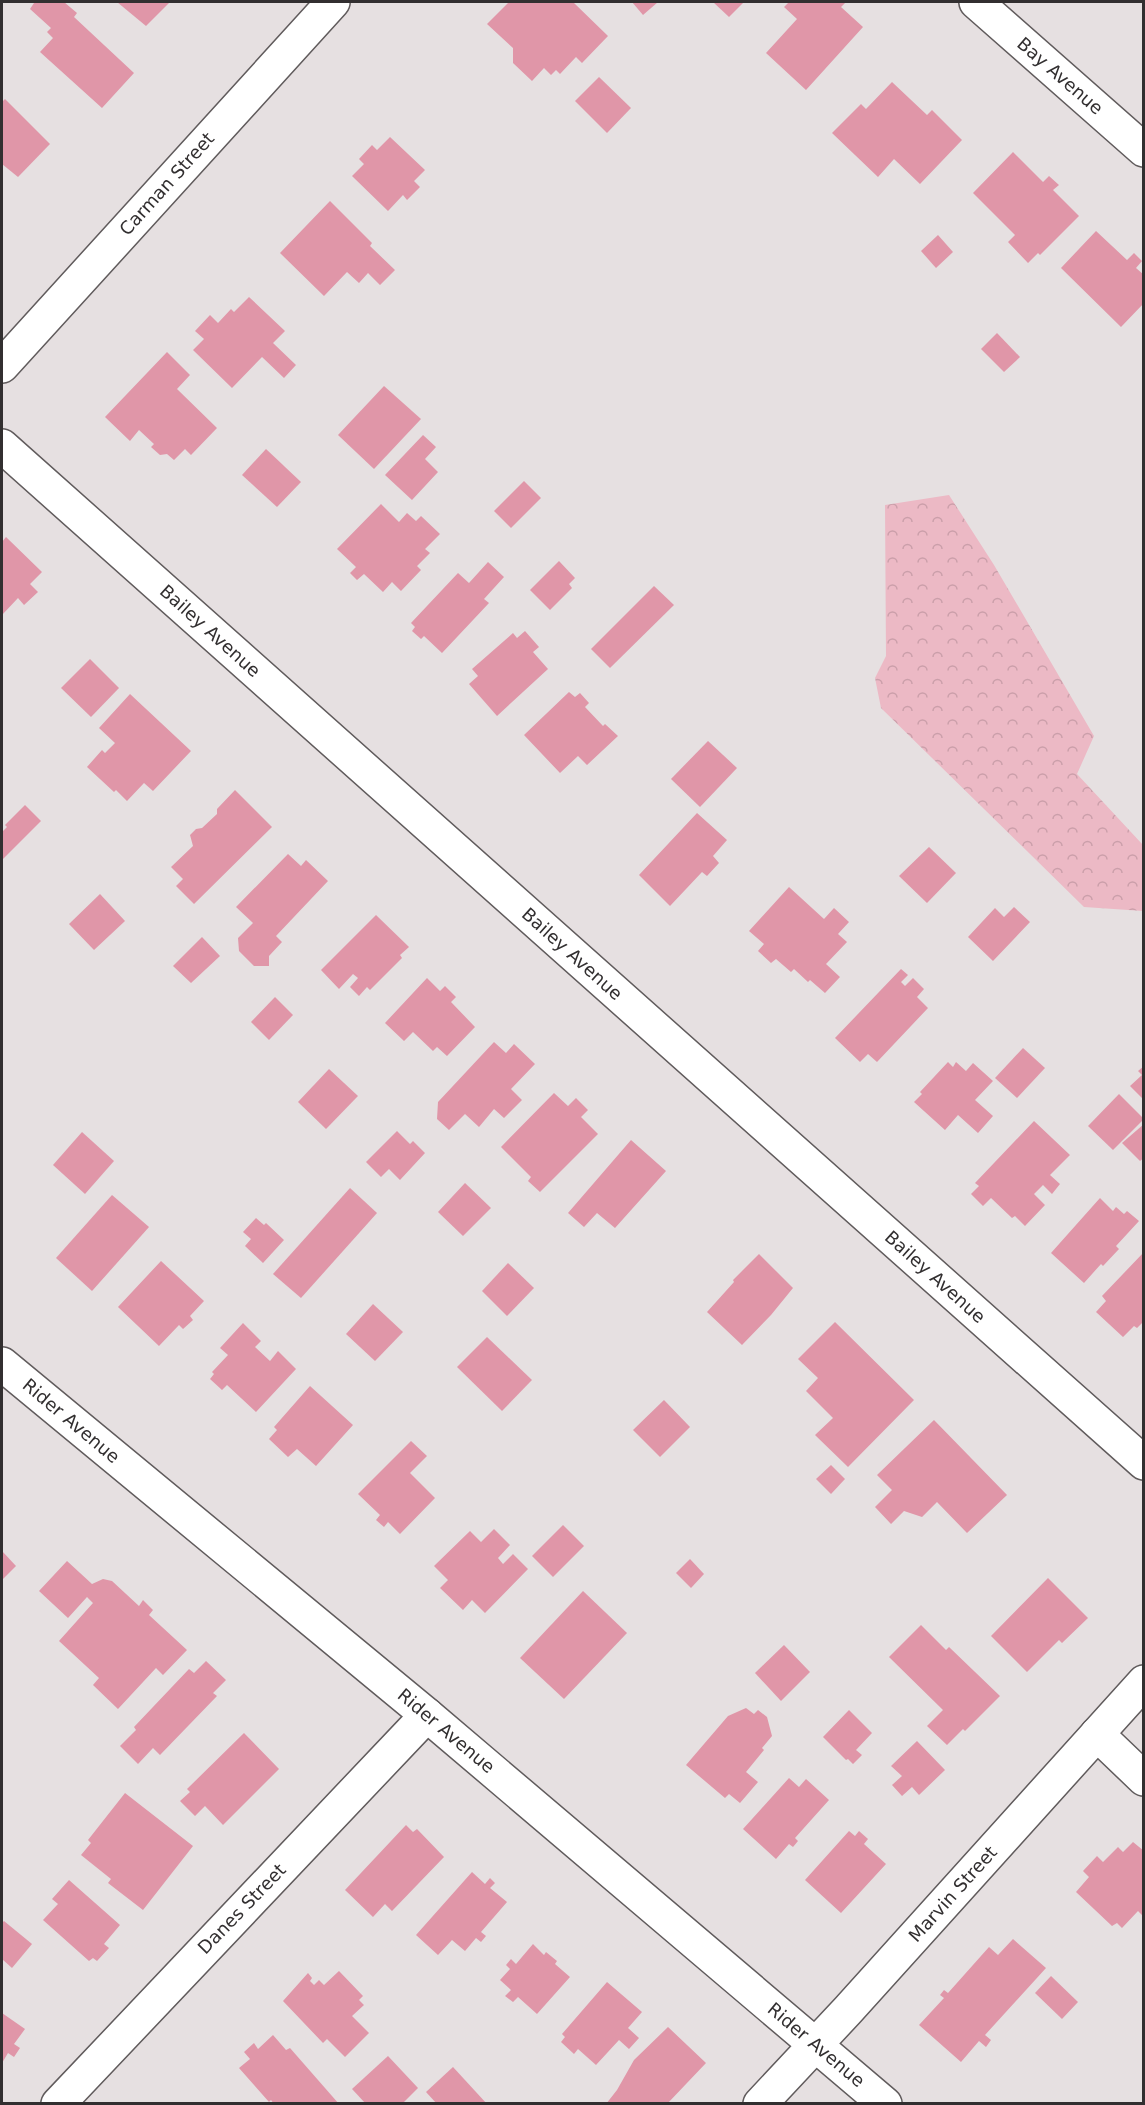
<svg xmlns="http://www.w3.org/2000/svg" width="1145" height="2105" font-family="'DejaVu Sans',sans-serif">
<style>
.forest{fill:url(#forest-crowns)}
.building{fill:#e096a8}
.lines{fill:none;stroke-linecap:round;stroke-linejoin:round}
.street-casing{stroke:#605b5c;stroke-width:36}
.secondary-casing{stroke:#605b5c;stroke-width:36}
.street{stroke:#fff;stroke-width:33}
.secondary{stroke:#fff;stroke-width:33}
.labels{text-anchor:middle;stroke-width:5;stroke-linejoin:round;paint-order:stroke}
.street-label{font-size:18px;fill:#322f30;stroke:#fff}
</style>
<defs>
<pattern id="forest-crowns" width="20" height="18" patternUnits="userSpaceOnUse" patternTransform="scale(1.5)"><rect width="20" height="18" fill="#ecb9c5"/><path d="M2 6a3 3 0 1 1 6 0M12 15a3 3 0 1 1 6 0" fill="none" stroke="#cb9faa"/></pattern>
</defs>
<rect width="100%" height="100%" fill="#e6e0e1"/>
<!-- forest -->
<path class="forest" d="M949,495L994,565L1094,736L1077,774L1143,845V911L1084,907L881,708L875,678L886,656L885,505Z"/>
<!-- building -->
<g class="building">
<path d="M33,2H64L77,13L74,17L134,73L102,108L40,52L53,38L47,32L51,28L30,9L34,3Z"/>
<path d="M117,2H170L146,26Z"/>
<path d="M509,2H573L608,36L582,63L576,57L560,74L556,70L551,75L544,68L532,81L513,63V48L487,24Z"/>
<path d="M632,2H658L643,15Z"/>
<path d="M713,2H744L729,17Z"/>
<path d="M789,2H846L841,7L863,27L806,90L766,53L797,19L784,7Z"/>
<path d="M599,77L631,108L607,133L575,101Z"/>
<path d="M892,82L927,115L932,110L962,140L920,184L894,159L878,177L832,133L861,104L866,109Z"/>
<path d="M5,99L50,144L18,177L2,164V102Z"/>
<path d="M390,137L425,170L414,181L420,187L407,200L403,195L388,211L352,176L364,164L359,159L372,145L377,150Z"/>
<path d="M1013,152L1043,182L1049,176L1059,185L1053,190L1079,216L1040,255L1038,253L1028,263L1008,242L1015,235L973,193Z"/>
<path d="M330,201L372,243L370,246L395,270L380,285L368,273L359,283L347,272L324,296L280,253Z"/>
<path d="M1096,231L1127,260L1134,253L1142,261L1136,268L1144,275V303L1121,327L1061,268Z"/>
<path d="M938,235L953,252L936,268L921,251Z"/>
<path d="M249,297L285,331L273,343L296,365L284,378L262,357L232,388L193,350L204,339L195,331L210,315L218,323L231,309L234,312Z"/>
<path d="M997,333L1020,357L1004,372L981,349Z"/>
<path d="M167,352L190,375L177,389L217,428L191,455L185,449L174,460L167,454L160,455L151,447L154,444L139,430L130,441L105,417Z"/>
<path d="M384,386L421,419L374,469L338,435Z"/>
<path d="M423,435L436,447L425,459L438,472L412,500L385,475Z"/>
<path d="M266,449L301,482L277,507L242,475Z"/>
<path d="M524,481L541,498L511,528L494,511Z"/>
<path d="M381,504L399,522L407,513L416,521L421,516L440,534L425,549L430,553L417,566L421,570L401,591L392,582L383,592L364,574L357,580L350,573L356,567L337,549Z"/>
<path d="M6,537L42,572L30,584L38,592L24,605L18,598L2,615V542Z"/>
<path d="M559,561L575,578L569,584L572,588L550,610L530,590Z"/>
<path d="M488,562L504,577L484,599L489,603L442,653L424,636L421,639L412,631L415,627L411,623L458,573L469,583Z"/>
<path d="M654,586L674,605L610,668L591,649Z"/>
<path d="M525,631L539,647L533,652L548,669L497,716L469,684L478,676L472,669L513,633L517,638Z"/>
<path d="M90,659L119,688L91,717L61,688Z"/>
<path d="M569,692L575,697L580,693L589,703L585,707L603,726L605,724L618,736L587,765L578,756L560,773L524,735Z"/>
<path d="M130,694L191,751L153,791L144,783L127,801L116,790L114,792L87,767L102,750L105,753L115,743L99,728Z"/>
<path d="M708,741L737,768L700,807L671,779Z"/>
<path d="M235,790L272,827L194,904L176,886L183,879L171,867L193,846L190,835L196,829L202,828L217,814V809Z"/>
<path d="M25,805L41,821L2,860V832L7,827L5,825Z"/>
<path d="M697,813L727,840L713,856L719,863L707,876L702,872L670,906L639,875Z"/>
<path d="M929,847L956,873L927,903L899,876Z"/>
<path d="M288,854L301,866L306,860L328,881L276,936L282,942L269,956V966H254L239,951L238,938L253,923L236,907Z"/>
<path d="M789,887L824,919L834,908L849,922L838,934L847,942L826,964L840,977L825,993L810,980L808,982L794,969L791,972L776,959L771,963L758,951L764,944L749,931Z"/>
<path d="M100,894L125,921L94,950L69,924Z"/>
<path d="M1014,907L1030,922L993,961L968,937L995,908L1004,917Z"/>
<path d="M376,915L409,947L400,955L402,958L370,990L367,987L359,996L350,987L358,978L353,974L339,989L321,970Z"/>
<path d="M202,937L220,956L191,983L173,966Z"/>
<path d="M901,969L908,975L901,982L905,986L913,978L924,989L917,997L928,1008L877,1062L868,1054L860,1062L835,1038Z"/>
<path d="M427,978L440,991L445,986L456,997L451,1002L475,1027L447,1056L437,1047L433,1051L413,1032L404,1041L385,1023Z"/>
<path d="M275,997L293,1015L269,1040L251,1022Z"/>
<path d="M494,1042L506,1053L514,1044L535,1064L511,1089L522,1100L504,1118L494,1109L479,1127L465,1114L449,1130L437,1119L438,1102Z"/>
<path d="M1023,1048L1045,1068L1017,1098L995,1078Z"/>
<path d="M948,1062L953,1067L956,1062L966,1071L973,1063L993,1081L975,1100L993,1116L978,1133L958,1115L945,1130L914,1102L922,1094L920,1092Z"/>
<path d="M1144,1066V1100L1130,1086L1142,1075L1138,1071Z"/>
<path d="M329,1069L358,1096L326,1129L298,1102Z"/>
<path d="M554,1093L568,1106L576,1098L588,1110L581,1117L598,1134L540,1192L528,1181L531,1177L501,1147Z"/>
<path d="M1119,1094L1144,1119L1113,1150L1088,1126Z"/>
<path d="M1034,1121L1070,1155L1050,1175L1060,1184L1052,1194L1043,1185L1034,1194L1045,1205L1025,1226L1015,1216L1012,1218L991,1198L983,1206L971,1194L979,1186L975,1183Z"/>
<path d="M1144,1124V1158L1140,1161L1122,1143Z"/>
<path d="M397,1131L410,1144L413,1141L425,1153L400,1180L389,1169L381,1177L366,1162Z"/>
<path d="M82,1132L114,1161L85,1194L53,1165Z"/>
<path d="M631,1140L666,1171L615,1228L597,1213L584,1227L568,1213Z"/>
<path d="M465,1183L491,1208L463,1236L438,1212Z"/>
<path d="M350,1188L377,1213L301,1298L273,1274Z"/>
<path d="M112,1195L149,1227L92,1291L56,1258Z"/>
<path d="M1100,1198L1113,1211L1116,1207L1124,1214L1127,1211L1139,1221L1116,1246L1119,1249L1103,1266L1101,1264L1084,1283L1051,1253Z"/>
<path d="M256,1218L264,1225L266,1223L284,1240L263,1263L245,1246L251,1239L243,1232Z"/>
<path d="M1144,1252V1321L1137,1328L1134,1326L1123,1337L1096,1312L1106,1301L1102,1296Z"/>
<path d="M759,1254L793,1288L771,1315L742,1345L707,1312L734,1282L733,1280Z"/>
<path d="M161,1261L204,1301L190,1316L193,1320L183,1329L179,1325L159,1346L118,1307Z"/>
<path d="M508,1263L534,1288L507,1316L482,1291Z"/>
<path d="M373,1304L403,1332L375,1361L346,1334Z"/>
<path d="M835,1322L914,1400L848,1467L815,1435L833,1418L806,1391L818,1378L798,1359Z"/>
<path d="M243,1323L261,1341L255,1347L270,1361L278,1351L296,1369L256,1412L227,1385L222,1390L210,1379L214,1374L212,1372L228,1355L220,1348Z"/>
<path d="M487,1337L532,1380L502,1411L457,1367Z"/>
<path d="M310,1386L353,1425L316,1466L297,1449L288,1457L269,1439L277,1430L274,1427Z"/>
<path d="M664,1400L690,1427L660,1457L633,1430Z"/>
<path d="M934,1420L1007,1495L967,1533L937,1502L922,1517L904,1511L891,1524L875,1507L892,1490L877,1475Z"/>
<path d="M411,1441L427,1456L410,1473L435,1498L400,1534L388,1522L384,1527L376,1520L380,1515L358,1494Z"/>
<path d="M831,1465L845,1479L831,1494L816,1479Z"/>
<path d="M563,1525L584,1546L553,1577L532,1556Z"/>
<path d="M494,1529L510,1545L498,1558L503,1564L513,1554L528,1569L485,1613L472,1600L463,1610L440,1588L448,1580L434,1566L470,1531L481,1542Z"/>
<path d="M2,1551L16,1566L2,1580Z"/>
<path d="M690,1559L704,1574L691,1588L676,1573Z"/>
<path d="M67,1561L92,1584L103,1579L112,1581L139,1606L143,1600L153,1610L149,1615L187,1650L163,1675L156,1668L118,1709L93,1685L99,1678L59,1641L93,1603L87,1597L68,1618L39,1591Z"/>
<path d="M1048,1578L1088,1618L1062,1643L1059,1640L1027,1672L991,1636Z"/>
<path d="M583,1591L627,1633L564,1699L520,1658Z"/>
<path d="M921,1625L946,1650L949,1647L1000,1696L965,1731L963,1729L947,1745L927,1726L943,1710L889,1657Z"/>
<path d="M784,1645L810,1672L781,1701L755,1673Z"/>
<path d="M206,1661L226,1680L213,1693L217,1696L160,1755L153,1748L138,1764L120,1746L136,1730L134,1727L189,1669L194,1673Z"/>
<path d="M746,1708L754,1714L758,1710L767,1717L772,1736L762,1748L764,1750L746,1772L758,1782L740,1803L729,1794L725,1798L686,1765L728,1716Z"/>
<path d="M849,1710L872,1733L856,1750L862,1755L853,1764L848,1759L846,1760L823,1737Z"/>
<path d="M244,1733L279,1769L223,1825L205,1806L195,1816L180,1801L190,1792L187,1789Z"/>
<path d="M917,1741L945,1770L919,1795L912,1787L902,1796L892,1785L902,1776L891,1766Z"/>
<path d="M789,1778L799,1787L806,1779L829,1800L795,1838L798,1841L793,1847L789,1844L776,1859L743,1829Z"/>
<path d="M125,1793L193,1846L143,1910L108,1883L111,1879L81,1855L91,1843L88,1840Z"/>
<path d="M406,1825L413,1832L417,1829L444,1857L392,1911L385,1904L373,1917L345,1890Z"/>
<path d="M849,1831L855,1836L859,1831L868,1839L864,1844L886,1864L841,1913L805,1880Z"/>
<path d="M1133,1842L1144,1851V1917L1138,1911L1122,1928L1117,1923L1112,1926L1076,1892L1089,1877L1083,1871L1097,1856L1103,1862L1118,1847L1123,1852Z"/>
<path d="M472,1872L485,1884L490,1878L495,1883L490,1888L507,1902L481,1932L486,1936L481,1942L476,1938L465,1951L452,1940L438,1955L416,1935Z"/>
<path d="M69,1880L120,1925L104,1944L109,1948L97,1961L93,1958L89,1961L43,1920L58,1904L52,1899Z"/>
<path d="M4,1921L32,1944L12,1968L2,1959V1923Z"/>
<path d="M1013,1939L1046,1968L985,2035L991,2040L986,2047L979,2041L961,2062L919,2025L944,1998L940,1995L944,1990L948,1993L989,1947L998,1955Z"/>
<path d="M533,1944L544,1955L546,1952L557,1961L555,1964L570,1977L537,2014L518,1997L513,2002L505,1996L511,1990L500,1980L510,1969L506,1965L511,1959L516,1964Z"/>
<path d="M339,1971L363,1996L359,2000L364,2005L352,2016L369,2033L345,2057L327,2039L323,2043L283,2001L308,1973L312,1978L310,1981L314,1985L319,1980L324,1985Z"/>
<path d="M1051,1976L1078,2002L1062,2019L1035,1993Z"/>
<path d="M607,1982L642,2012L628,2028L639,2038L629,2049L619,2040L596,2065L578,2049L574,2054L561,2042L565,2037L562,2034Z"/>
<path d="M2,2013L25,2029L14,2044L20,2048L14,2057L8,2053L2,2063Z"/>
<path d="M668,2027L706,2063L667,2104H606L617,2090L634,2060Z"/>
<path d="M273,2035L286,2050L290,2048L339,2104H274L271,2100L269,2102L239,2068L250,2059L244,2052L254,2043L258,2049Z"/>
<path d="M388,2056L418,2088L402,2104H366L352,2089Z"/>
<path d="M453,2067L487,2104H437L426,2092Z"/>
</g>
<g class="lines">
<!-- street casing -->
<g class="street-casing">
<g id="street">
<path d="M976,2L1144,150"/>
<path d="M2,366L333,2"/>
<path d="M2,446L1144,1463"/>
<path d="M1097,1734L1144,1779"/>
<path d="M58,2104L427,1715"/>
<path d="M760,2104L848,2010L1144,1682"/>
</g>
</g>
<!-- secondary casing -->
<g class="secondary-casing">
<path id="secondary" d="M2,1364L427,1715L885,2104"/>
</g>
<!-- street -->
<use href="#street" class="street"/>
<!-- secondary -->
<use href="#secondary" class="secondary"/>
</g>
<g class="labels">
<!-- street labels -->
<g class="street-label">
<text transform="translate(1060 76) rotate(41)" y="6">Bay Avenue</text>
<text transform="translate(167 184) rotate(-48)" y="6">Carman Street</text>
<text transform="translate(210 631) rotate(42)" y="6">Bailey Avenue</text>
<text transform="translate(572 954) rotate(42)" y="6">Bailey Avenue</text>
<text transform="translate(935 1277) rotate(42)" y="6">Bailey Avenue</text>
<text transform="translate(71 1421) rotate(40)" y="6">Rider Avenue</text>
<text transform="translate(446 1731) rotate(40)" y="6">Rider Avenue</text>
<text transform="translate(953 1894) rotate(-48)" y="6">Marvin Street</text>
<text transform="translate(242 1909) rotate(-46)" y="6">Danes Street</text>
<text transform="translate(816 2045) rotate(40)" y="6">Rider Avenue</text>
</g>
</g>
<!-- border -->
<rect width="1145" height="2105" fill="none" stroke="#322f30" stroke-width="6"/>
</svg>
